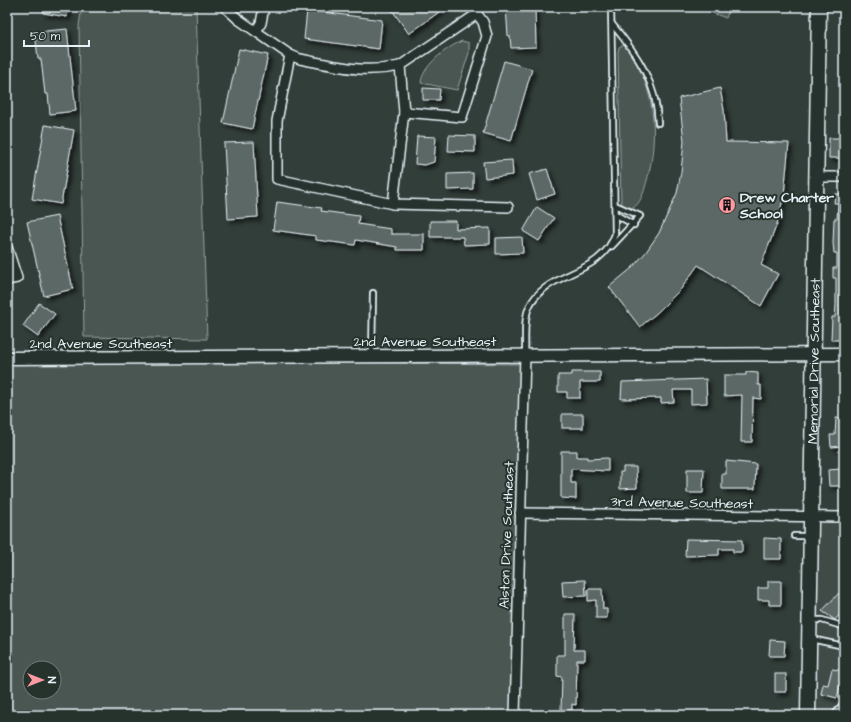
<svg xmlns="http://www.w3.org/2000/svg" width="851" height="722" font-family="'Architects Daughter',sans-serif">
<style>
.built{fill:#3f4b46}
.green{fill:#495651;stroke:#98a4a4;fill-rule:evenodd}
.building{fill:#5c6865;stroke:#e8f1f8;filter:url(#shadow)}
.lines{fill:none;stroke-linecap:round;stroke-linejoin:round}
.lane-casing{stroke:#e8f1f8;stroke-width:8}
.street-casing{stroke:#e8f1f8;stroke-width:12}
.secondary-casing{stroke:#e8f1f8;stroke-width:15}
.primary-casing{stroke:#e8f1f8;stroke-width:17}
.lane{stroke:#26332d;stroke-width:4.5}
.street{stroke:#26332d;stroke-width:9}
.secondary{stroke:#26332d;stroke-width:12}
.primary{stroke:#26332d;stroke-width:14}
.labels{text-anchor:middle;stroke-width:4;stroke-linejoin:round;paint-order:stroke}
.poi-label{font-size:14px;font-weight:bold;fill:#e8f1f8;stroke:#26332d;text-anchor:start}
.street-label{font-size:14px;fill:#e8f1f8;stroke:#26332d}
</style>
<defs>
<filter id="shadow"><feDropShadow dx="3.5" dy="3.5" stdDeviation="2" flood-color="#0009"/></filter>
</defs>
<rect width="100%" height="100%" fill="#323e39"/>
<filter id="ink" filterUnits="userSpaceOnUse"><feTurbulence type="fractalNoise" baseFrequency=".025" numOctaves="2"/><feDisplacementMap in="SourceGraphic" scale="8" xChannelSelector="R" yChannelSelector="G"/><feConvolveMatrix kernelMatrix="1 2 1 2 8 2 1 2 1" color-interpolation-filters="sRGB"/></filter>
<g filter="url(#ink)">
<!-- built -->
<path class="built" d="M816,519H844V715H711V712L813,707Z"/>
<!-- green -->
<g class="green">
<path d="M82,7H196L207,339L84,337L79,25Z"/>
<path d="M697,7H730L726,18Z"/>
<path d="M462,41L469,43V53L457,90L421,83C422,66 447,47 462,41Z"/>
<path d="M624,45C628,49 630,53 633,58C657,94 658,144 646,184C644,192 640,204 633,208L624,206L621,202L618,52L619,47Z"/>
<path d="M7,360L525,364L510,715H7ZM30,668H54V692H30Z"/>
</g>
<!-- building -->
<g class="building">
<path d="M44,7H69L67,17L43,13Z"/>
<path d="M396,7H446L409,34L392,10Z"/>
<path d="M506,7H535L536,47L511,48L510,36H508Z"/>
<path d="M307,10L382,20L379,49L304,39Z"/>
<path d="M67,29L76,111L50,114L48,94H45L41,59H38L35,32Z"/>
<path d="M239,49L268,55L252,129L223,123Z"/>
<path d="M504,61L532,69L511,141L483,133Z"/>
<path d="M423,88L440,89L439,100H423Z"/>
<path d="M720,88L724,110L726,142L789,143L784,195L777,224L761,265L778,274L761,306L698,265L681,289L659,311L640,327L609,287L632,268L646,252L659,233L677,193L681,172L684,141L679,98Z"/>
<path d="M45,125L74,130L61,204L32,199Z"/>
<path d="M449,135L475,136V152L448,151Z"/>
<path d="M417,136L436,137L434,162L425,165L415,164Z"/>
<path d="M829,138H842L843,158H829Z"/>
<path d="M250,142H254L258,217L228,219L224,143Z"/>
<path d="M512,160L513,175L485,178L483,162Z"/>
<path d="M547,169L555,194L537,200L529,174Z"/>
<path d="M473,173V189L447,190V174Z"/>
<path d="M835,194H844V340H831L832,317H835L836,305V278H833V268H837V253H834L833,243L834,219H837L838,203H834Z"/>
<path d="M277,202L322,208L321,211L359,216L358,224L391,229V234H424V250H397V247L356,240L355,245L316,240V236L273,230Z"/>
<path d="M537,207L554,218L539,241L523,231Z"/>
<path d="M57,216L73,289L44,296L27,222Z"/>
<path d="M430,221H456V229L490,228V244L464,245L463,237H430Z"/>
<path d="M522,237L523,253L496,254V238Z"/>
<path d="M39,303L55,314L38,337L23,326Z"/>
<path d="M572,372H600V382H580V398H567V392H558V375H572Z"/>
<path d="M746,372L758,373V385H761V399L753,398L752,442H741L742,395L724,396V375H746Z"/>
<path d="M706,379L707,403L691,404V390H673L674,402L661,403V398L621,399L622,382Z"/>
<rect x="562" y="414" width="21" height="14"/>
<path d="M836,418H844V446L831,447L830,435H835Z"/>
<path d="M561,451H577V457H587V459L608,458V471L571,469V483H576V499L561,498Z"/>
<path d="M726,461L756,464L755,489H722V474H726Z"/>
<path d="M623,467H636L637,488L620,489V472H623Z"/>
<path d="M687,469H704L703,493H687Z"/>
<path d="M841,469L842,486H829L828,470Z"/>
<path d="M764,538L781,539V559H764Z"/>
<path d="M686,539L742,540V552H733V549H719V555L685,556Z"/>
<path d="M585,580L586,596L563,597L562,581Z"/>
<path d="M768,581H781V605H769V600H758V588H768Z"/>
<path d="M588,589H602L603,609H607V618H596V600L588,601Z"/>
<path d="M839,593L844,598V610L835,620L822,611Z"/>
<path d="M565,614H575L574,650H585V660H577L576,705L572,704V710H561L562,677L557,676V655H565Z"/>
<path d="M770,640L785,641L784,656H769Z"/>
<path d="M832,669L844,671L837,698L821,694L823,684L828,685Z"/>
<rect x="775" y="674" width="11" height="18"/>
</g>
<g class="lines">
<!-- lane casing -->
<g class="lane-casing">
<g id="lane">
<path d="M612,24C637,54 657,83 658,123"/>
<path d="M615,214L634,225"/>
<path d="M612,246L640,216L615,205"/>
<path d="M525,355C526,340 523,321 529,307C546,270 601,277 615,234L611,7"/>
<path d="M372,356L373,293"/>
<path d="M794,536H808"/>
<path d="M811,620H822L842,626L844,624"/>
<path d="M811,639L844,646"/>
</g>
</g>
<!-- street casing -->
<g class="street-casing">
<g id="street">
<path d="M225,7L238,19L290,55L277,121V179L393,204L508,207"/>
<path d="M256,31L261,23L264,7"/>
<path d="M290,55L300,59C336,66 363,74 400,66L404,112L393,204"/>
<path d="M400,66L477,14L483,22L487,36L462,117L404,112"/>
<path d="M816,177H844"/>
<path d="M7,247L17,278L7,280"/>
<path d="M520,513L844,517"/>
<path d="M515,715L525,355"/>
<path d="M837,715L844,706"/>
</g>
</g>
<!-- secondary casing -->
<g class="secondary-casing">
<path id="secondary" d="M7,358L844,354"/>
</g>
<!-- primary casing -->
<g class="primary-casing">
<g id="primary">
<path id="s1" d="M808,715L819,7"/>
</g>
</g>
<!-- lane -->
<use href="#lane" class="lane"/>
<!-- street -->
<use href="#street" class="street"/>
<!-- secondary -->
<use href="#secondary" class="secondary"/>
<!-- primary -->
<use href="#primary" class="primary"/>
</g>
</g>
<!-- icons -->
<defs>
<g id="building-disc" transform="scale(0.9)"><circle r="9.5" fill="#ff9aa2" stroke="#26332d"/><path d="M-4-6H4V6H1V3H-1V6H-4ZM-2.5-4.3h1.7v1.8h-1.7ZM.8-4.3h1.7v1.8H.8ZM-2.5-1h1.7V.8h-1.7ZM.8-1h1.7V.8H.8Z" fill="#111"/></g>
</defs>
<g fill-rule="evenodd">
<use href="#building-disc" x="727" y="205"/>
</g>
<g class="labels">
<!-- poi labels -->
<g class="poi-label">
<text x="740" y="202">Drew Charter<tspan x="740" dy="16">School</tspan></text>
</g>
<!-- street labels -->
<g class="street-label">
<text x="425" y="346">2nd Avenue Southeast</text>
<text x="101" y="348">2nd Avenue Southeast</text>
<text dy="5" stroke="none"><textPath href="#s1" startOffset="354">Memorial Drive Southeast</textPath></text>
<text transform="translate(682 502) rotate(1)" y="5">3rd Avenue Southeast</text>
<text transform="translate(506 535) rotate(-88)" y="5">Alston Drive Southeast</text>
</g>
</g>
<!-- margin -->
<rect width="851" height="722" fill="none" stroke="#26332d" stroke-width="24"/>
<rect x="12" y="12" width="827" height="698" fill="none" stroke="#e8f1f8" stroke-width="1.5" filter="url(#ink)"/>
<!-- north arrow -->
<g transform="translate(42 680) rotate(90)"><circle r="19" fill="#26332d" stroke="#747f7e"/>
<path d="M0-3L7 15L0 10L-7 15Z" fill="#ff9aa2"/>
<text y="-6" font-size="11" font-weight="bold" text-anchor="middle" fill="#e8f1f8">N</text>
</g>
<!-- scale -->
<path d="M24 40v6h65v-6" fill="none" stroke="#e8f1f8" stroke-width="2"/>
<text x="30" y="40" font-size="12" fill="#e8f1f8" stroke="#26332d" stroke-width="3" paint-order="stroke">50 m</text>
</svg>
